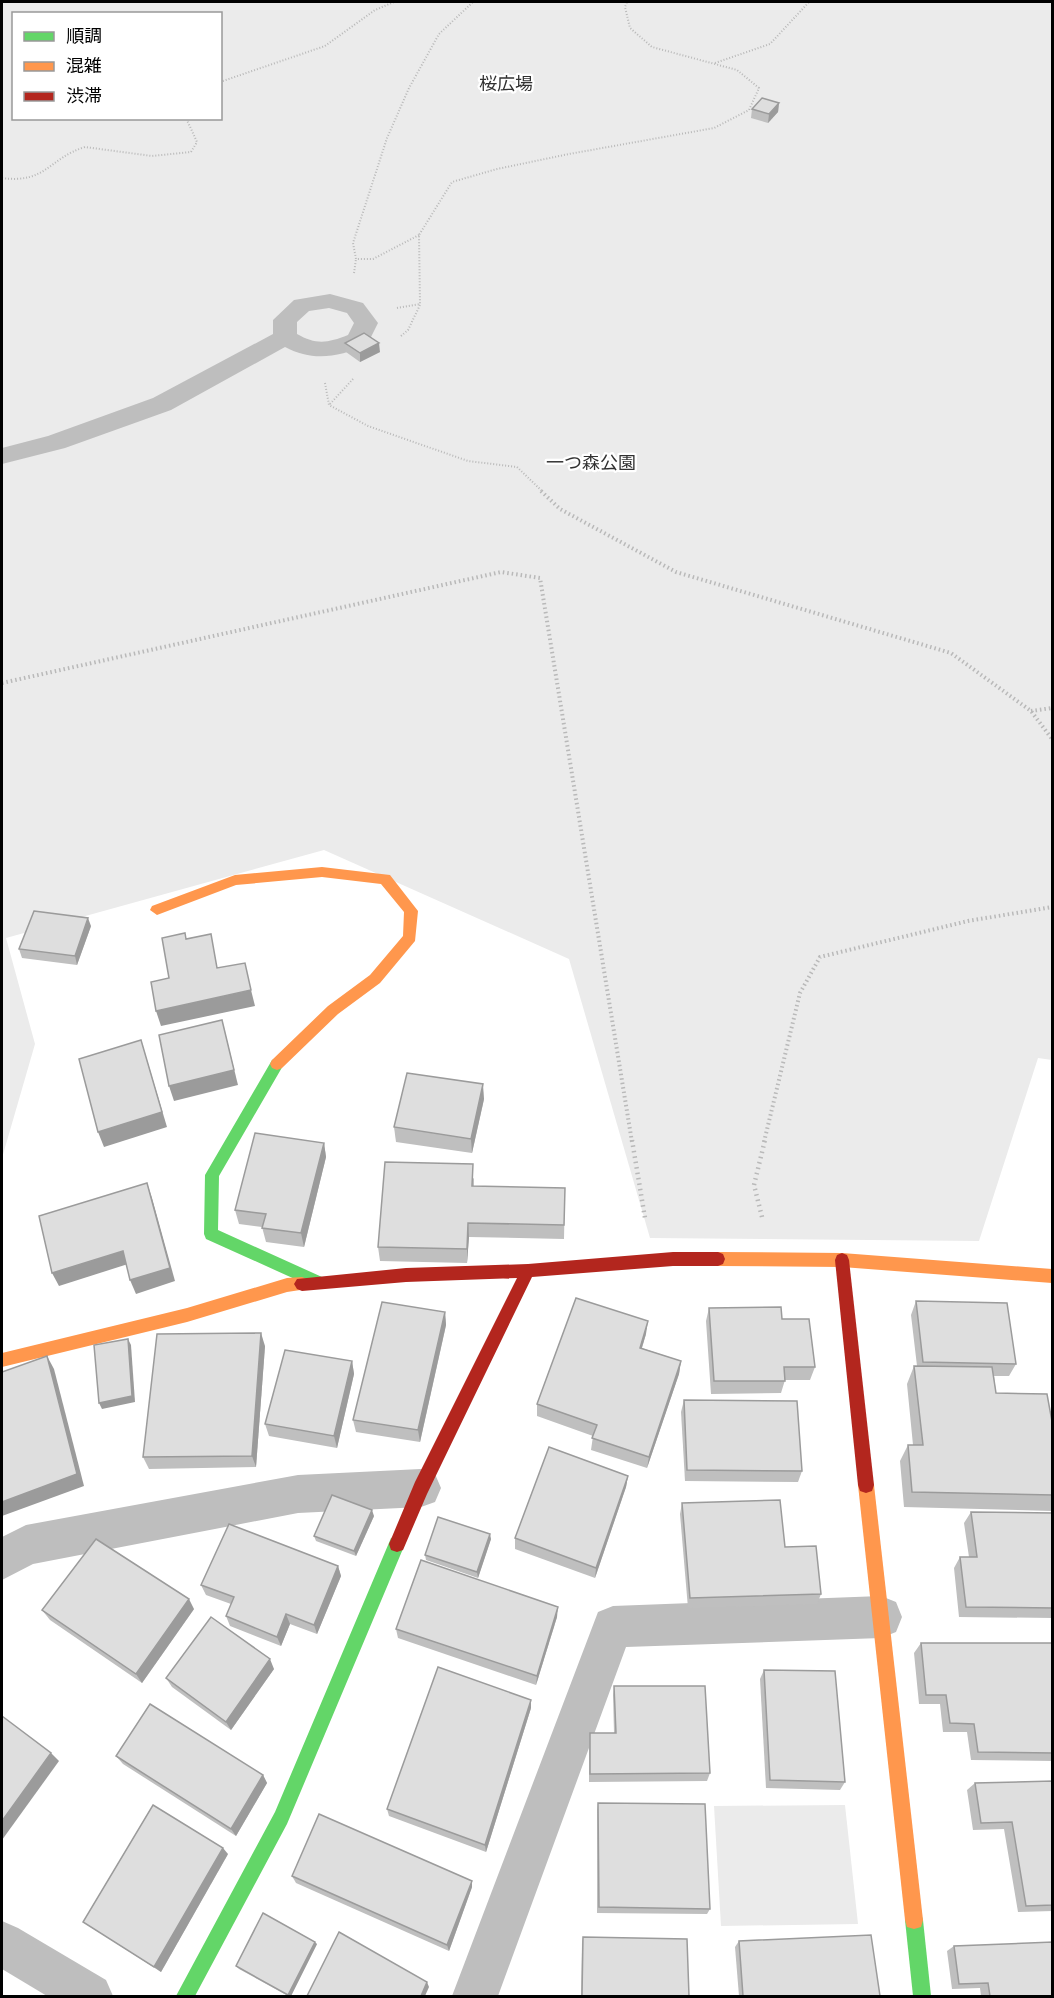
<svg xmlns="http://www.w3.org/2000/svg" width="1054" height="1998" font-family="'Exo 2','Noto Sans JP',sans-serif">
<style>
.green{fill:#ebebeb;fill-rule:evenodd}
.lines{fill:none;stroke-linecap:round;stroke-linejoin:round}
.path-far2{stroke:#b9b9b9;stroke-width:2;stroke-dasharray:1 2;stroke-linecap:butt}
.path-far1{stroke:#b9b9b9;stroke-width:4;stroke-dasharray:1.5 3;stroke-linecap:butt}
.path{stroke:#b9b9b9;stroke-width:4.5;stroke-dasharray:1.5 4;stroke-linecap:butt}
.street{fill:#bebebe;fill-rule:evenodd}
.fast{fill:#63d668;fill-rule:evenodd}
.slow{fill:#ff974d;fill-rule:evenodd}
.jam{fill:#b3261e;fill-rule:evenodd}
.wall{fill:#bfbfbf}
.shaded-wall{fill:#9b9b9b}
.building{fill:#dedede;stroke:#9b9b9b;stroke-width:1.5}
.labels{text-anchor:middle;stroke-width:4.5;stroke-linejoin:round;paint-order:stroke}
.far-park-label{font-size:18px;fill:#313131;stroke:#fff}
</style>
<rect width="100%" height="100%" fill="#fff"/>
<!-- green -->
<g class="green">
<path d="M2,2H1052V1060L1038,1058L979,1241L650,1238L569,959L324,850L6,938L35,1044L2,1158ZM14,14H220V118H14Z"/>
<path d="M845,1805L858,1924L721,1926L714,1806Z"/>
</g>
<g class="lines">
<!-- path-far2 -->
<g class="path-far2">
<path d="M715,63L770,44L809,2"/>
<path d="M220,82L325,46L375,10L394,2"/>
<path d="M2,178C46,184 49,158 85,147L152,156L191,152L197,142L186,118"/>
<path d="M419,235L373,259H356L353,243L387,138L409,88L439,34L473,2"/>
<path d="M354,273L356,259"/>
<path d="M397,308L420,304L419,235L452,182L497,169L569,154L714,128L749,110L759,88L737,70L652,47L630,28L625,7L627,2"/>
<path d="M401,336L408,330L420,305"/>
<path d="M325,383L329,405L368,426L468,461L517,467L543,492"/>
<path d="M330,404L353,379"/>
</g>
<!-- path-far1 -->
<g class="path-far1">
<path d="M541,491L560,509L676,572L951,653L1031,711L1052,739"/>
<path d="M2,683L501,572L540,578L632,1142"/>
<path d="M1031,711L1052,708"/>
<path d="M764,1142L800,993L820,957L968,921L1052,907"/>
</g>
<!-- path -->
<g class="path">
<path d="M632,1140L645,1218"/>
<path d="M762,1217L754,1185L765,1140"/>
</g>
<!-- street -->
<g class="street">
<path d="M330,294L363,303L378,323L367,345C338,357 313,362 285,347L171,410L65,448L2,464V448L48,436L153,398L273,334V320L294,300ZM329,308L347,313L354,323L348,335C328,343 316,345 297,334V322L309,311Z"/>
<path d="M421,1469L435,1474L441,1488L435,1502L421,1507L298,1513L33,1564L2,1580V1537L26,1525L298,1475Z"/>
<path d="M881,1596L896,1602L902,1617L896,1632L881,1638L626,1647L498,1996H452L598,1612L613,1606Z"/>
<path d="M2,1921L18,1928L106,1980L113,1996H47L2,1969Z"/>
</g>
<!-- fast -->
<g class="fast">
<path d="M277,1058L282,1060L284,1064L219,1176L218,1230L322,1277L325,1282L322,1287L317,1289L206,1239L204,1234L205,1175L272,1060Z"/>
<path d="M397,1536L403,1538L405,1544L287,1824L195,1996H176L275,1812L391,1538Z"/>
<path d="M914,1911L921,1913L923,1920L931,1996H913L905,1920L907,1913Z"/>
</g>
<!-- slow -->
<g class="slow">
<path d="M322,867L390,875L418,911L415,941L380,983L338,1014L282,1068L277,1070L272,1068L270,1064L272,1060L328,1006L370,975L403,936L404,912L381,884L322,877L236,885L157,915L150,910L152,906L235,875Z"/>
<path d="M718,1252L842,1253L1052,1269V1283L842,1267L718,1266L713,1264L711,1259L713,1254Z"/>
<path d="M302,1277L307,1279L310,1284L307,1289L287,1292L187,1322L2,1367V1353L187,1308L287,1278Z"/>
<path d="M866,1477L872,1479L874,1485L923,1920L921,1927L914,1929L907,1927L905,1920L858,1485L860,1479Z"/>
</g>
<!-- jam -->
<g class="jam">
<path d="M673,1252H718L723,1254L725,1259L723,1264L718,1266H673L532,1277L427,1494L403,1550L397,1552L391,1550L389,1544L415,1482L517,1278L406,1282L302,1291L297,1289L294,1284L297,1279L406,1268L528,1264Z"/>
<path d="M842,1253L847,1255L849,1260L874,1485L872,1491L866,1493L860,1491L858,1485L835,1260L837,1255Z"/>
</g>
</g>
<!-- wall -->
<g class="wall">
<path d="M779,103L778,112L768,123L751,118L752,109Z"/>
<path d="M345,343L380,352L360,362L346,352Z"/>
<path d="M91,926L77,965L22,958L19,949Z"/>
<path d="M484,1099L472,1153L396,1142L394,1127Z"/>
<path d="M324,1143L326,1157L304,1247L266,1242L262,1227L239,1224L235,1210Z"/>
<path d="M474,1178V1186L565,1188L564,1239L469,1237L467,1263L380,1261L378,1247Z"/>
<path d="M916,1301L1016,1364L1009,1376H994L996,1393L1053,1427V1509L1052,1511L904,1507L900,1461L908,1445H913L907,1384L914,1366H917L911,1315Z"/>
<path d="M709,1308L782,1319L815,1367L810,1380H785L781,1393L711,1394L706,1321Z"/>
<path d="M445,1312L446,1325L420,1442L356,1432L353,1420Z"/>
<path d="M646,1334L642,1348L681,1361L679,1374L647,1468L591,1450L593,1436L537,1416V1404Z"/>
<path d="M265,1346L256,1467L149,1469L143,1457Z"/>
<path d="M352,1361L354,1374L337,1448L269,1436L265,1424Z"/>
<path d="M684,1400L802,1471L798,1482L685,1481L681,1412Z"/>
<path d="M628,1476L626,1487L595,1578L515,1549V1538Z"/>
<path d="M682,1503L785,1547L821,1594L817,1604L688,1608L680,1514Z"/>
<path d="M971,1512L1053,1513V1618L959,1617L954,1568L960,1557H969L964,1523Z"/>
<path d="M374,1516L356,1556L316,1541L314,1536Z"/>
<path d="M491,1539L478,1578L426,1560L425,1555Z"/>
<path d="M338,1566L341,1576L317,1634L290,1624L281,1646L230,1626L226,1616L231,1604L206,1595L201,1585Z"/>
<path d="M194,1609L142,1683L50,1620L42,1610Z"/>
<path d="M557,1617L536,1685L398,1638L396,1629Z"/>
<path d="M921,1643H1053V1761L971,1760L967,1732H943L940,1704H919L914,1653Z"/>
<path d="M274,1669L231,1730L172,1687L166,1678Z"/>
<path d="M764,1670L845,1782L840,1790L766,1788L760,1679Z"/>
<path d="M614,1686L710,1773L707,1781L589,1782V1741L590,1733H614L613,1695Z"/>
<path d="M531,1708L486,1852L389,1816L387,1809Z"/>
<path d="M116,1756L263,1775L267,1783L236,1836L123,1764Z"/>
<path d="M1053,1781V1911L1018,1912L1004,1829L973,1830L967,1790L975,1783Z"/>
<path d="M598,1803L710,1909L707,1914L597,1913V1810Z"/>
<path d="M228,1854L161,1972L83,1922Z"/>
<path d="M292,1876L472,1887L449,1951L296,1883Z"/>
<path d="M583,1937L689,1996H581L582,1942Z"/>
<path d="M739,1941L880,1996H739L735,1947Z"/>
<path d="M317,1944L291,1996H288L239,1969L236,1966Z"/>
<path d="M954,1946L1053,1996H981L980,1988L952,1989L947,1951Z"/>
</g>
<!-- shaded-wall -->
<g class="shaded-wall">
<path d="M779,103L778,112L768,123L769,114Z"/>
<path d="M379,343L380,352L360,362V353Z"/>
<path d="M88,918L91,926L77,965L75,956Z"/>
<path d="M251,990L255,1006L161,1026L156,1011Z"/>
<path d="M222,1020L238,1085L174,1101L169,1086Z"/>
<path d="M141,1040L167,1127L104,1147L98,1132Z"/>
<path d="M483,1084L484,1099L472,1153L471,1139Z"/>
<path d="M324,1143L326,1157L304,1247L301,1233Z"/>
<path d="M147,1183L152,1198L175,1281L136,1294L130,1280Z"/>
<path d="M468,1223L469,1237L467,1263V1249Z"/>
<path d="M123,1251L128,1264L59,1286L52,1273Z"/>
<path d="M445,1312L446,1325L420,1442L418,1430Z"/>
<path d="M648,1321L646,1334L638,1360L640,1348Z"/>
<path d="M261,1333L265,1346L256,1467L252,1456Z"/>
<path d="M128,1339L131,1345L135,1402L102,1409L99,1403Z"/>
<path d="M47,1356L54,1369L84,1486L2,1516V1502Z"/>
<path d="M352,1361L354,1374L337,1448L334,1436Z"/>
<path d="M681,1361L679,1374L647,1468L649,1457Z"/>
<path d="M628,1476L626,1487L595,1578L596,1568Z"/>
<path d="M372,1510L374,1516L356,1556L354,1551Z"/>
<path d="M490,1534L491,1539L478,1578L477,1572Z"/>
<path d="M338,1566L341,1576L317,1634L314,1625Z"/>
<path d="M189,1599L194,1609L142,1683L136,1674Z"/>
<path d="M558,1607L557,1617L536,1685L537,1676Z"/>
<path d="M286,1614L290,1624L281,1646L277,1637Z"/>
<path d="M270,1659L274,1669L231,1730L226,1722Z"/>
<path d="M531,1700V1708L486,1852L485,1845Z"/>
<path d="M51,1753L59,1761L2,1840V1821Z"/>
<path d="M263,1775L267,1783L236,1836L231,1829Z"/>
<path d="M223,1848L228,1854L161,1972L154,1967Z"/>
<path d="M472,1881V1887L449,1951L447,1945Z"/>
<path d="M315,1942L317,1944L291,1996H289L288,1995Z"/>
<path d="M427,1982L429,1987L425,1996H421Z"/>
</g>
<!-- building -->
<g class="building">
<path d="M762,98L779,103L769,114L752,109Z"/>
<path d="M364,333L379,343L360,353L345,343Z"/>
<path d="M34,911L88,918L75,956L19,949Z"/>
<path d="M185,933L186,939L211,934L217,968L245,963L251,990L156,1011L151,982L169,978L162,938Z"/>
<path d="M222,1020L234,1070L169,1086L159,1035Z"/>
<path d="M141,1040L162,1112L98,1132L79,1059Z"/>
<path d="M407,1073L483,1084L471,1139L394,1127Z"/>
<path d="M255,1133L324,1143L301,1233L262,1228L266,1214L235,1210Z"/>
<path d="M385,1162L473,1164L472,1186L565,1188L564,1225L468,1223L467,1249L378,1247Z"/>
<path d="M147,1183L170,1268L130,1280L123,1251L52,1273L39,1216Z"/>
<path d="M576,1298L648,1321L640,1348L681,1361L649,1457L592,1438L597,1425L537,1404Z"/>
<path d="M916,1301L1007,1303L1016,1364L923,1362Z"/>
<path d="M382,1302L445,1312L418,1430L353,1420Z"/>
<path d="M781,1307L782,1319H809L815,1367H784L785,1381H714L709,1308Z"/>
<path d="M261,1333L252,1456L143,1457L157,1334Z"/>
<path d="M128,1339L132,1396L99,1403L94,1345Z"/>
<path d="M285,1350L352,1361L334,1436L265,1424Z"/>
<path d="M47,1356L77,1474L2,1502V1372Z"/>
<path d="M914,1366L992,1367L996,1393L1047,1394L1053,1427V1495L912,1492L908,1445H923Z"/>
<path d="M684,1400L797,1401L802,1471L687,1470Z"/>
<path d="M549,1447L628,1476L596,1568L515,1538Z"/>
<path d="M332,1495L372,1510L354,1551L314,1536Z"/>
<path d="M780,1500L785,1547L816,1546L821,1594L690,1598L682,1503Z"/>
<path d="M971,1512L1053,1513V1608L966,1607L960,1557H977Z"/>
<path d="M438,1517L490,1534L477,1572L425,1555Z"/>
<path d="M229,1524L338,1566L314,1625L286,1614L277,1637L226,1616L234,1597L201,1585Z"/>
<path d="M96,1539L189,1599L136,1674L42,1610Z"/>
<path d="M421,1560L558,1607L537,1676L396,1629Z"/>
<path d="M211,1617L270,1659L226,1722L166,1678Z"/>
<path d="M921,1643H1053V1753L978,1752L974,1724L950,1723L946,1695H926Z"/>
<path d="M438,1667L531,1700L485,1845L387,1809Z"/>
<path d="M764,1670L835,1671L845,1782L770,1780Z"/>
<path d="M614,1686H705L710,1773L590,1774V1733H616Z"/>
<path d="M150,1704L263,1775L231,1829L116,1756Z"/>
<path d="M2,1716L51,1753L2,1821Z"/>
<path d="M1053,1781V1905L1026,1906L1012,1822L981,1823L975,1783Z"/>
<path d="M598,1803L705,1804L710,1909L599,1907Z"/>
<path d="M153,1805L223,1848L154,1967L83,1922Z"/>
<path d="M319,1814L472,1881L447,1945L292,1876Z"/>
<path d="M263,1913L315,1942L288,1995L236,1966Z"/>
<path d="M339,1932L427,1982L421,1996H307Z"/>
<path d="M871,1935L880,1996H743L739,1941Z"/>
<path d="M583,1937L687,1939L689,1996H582Z"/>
<path d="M1053,1942V1996H990L988,1983L959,1984L954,1946Z"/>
</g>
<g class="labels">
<!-- far-park labels -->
<g class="far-park-label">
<text x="506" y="90">桜広場</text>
<text x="591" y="469">一つ森公園</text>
</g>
</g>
<!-- border -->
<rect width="1054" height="1998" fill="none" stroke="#000000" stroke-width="6"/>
<!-- legend -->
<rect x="12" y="12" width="210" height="108" fill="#ffffff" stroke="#999999" stroke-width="1.5"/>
<rect x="24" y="32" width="30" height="9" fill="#63d668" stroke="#999999" stroke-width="1.5"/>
<text x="66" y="42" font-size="18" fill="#000000">順調</text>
<rect x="24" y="62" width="30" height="9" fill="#ff974d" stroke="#999999" stroke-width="1.5"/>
<text x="66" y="72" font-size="18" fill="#000000">混雑</text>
<rect x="24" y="92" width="30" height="9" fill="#b3261e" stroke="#999999" stroke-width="1.5"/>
<text x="66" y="102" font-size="18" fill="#000000">渋滞</text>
</svg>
